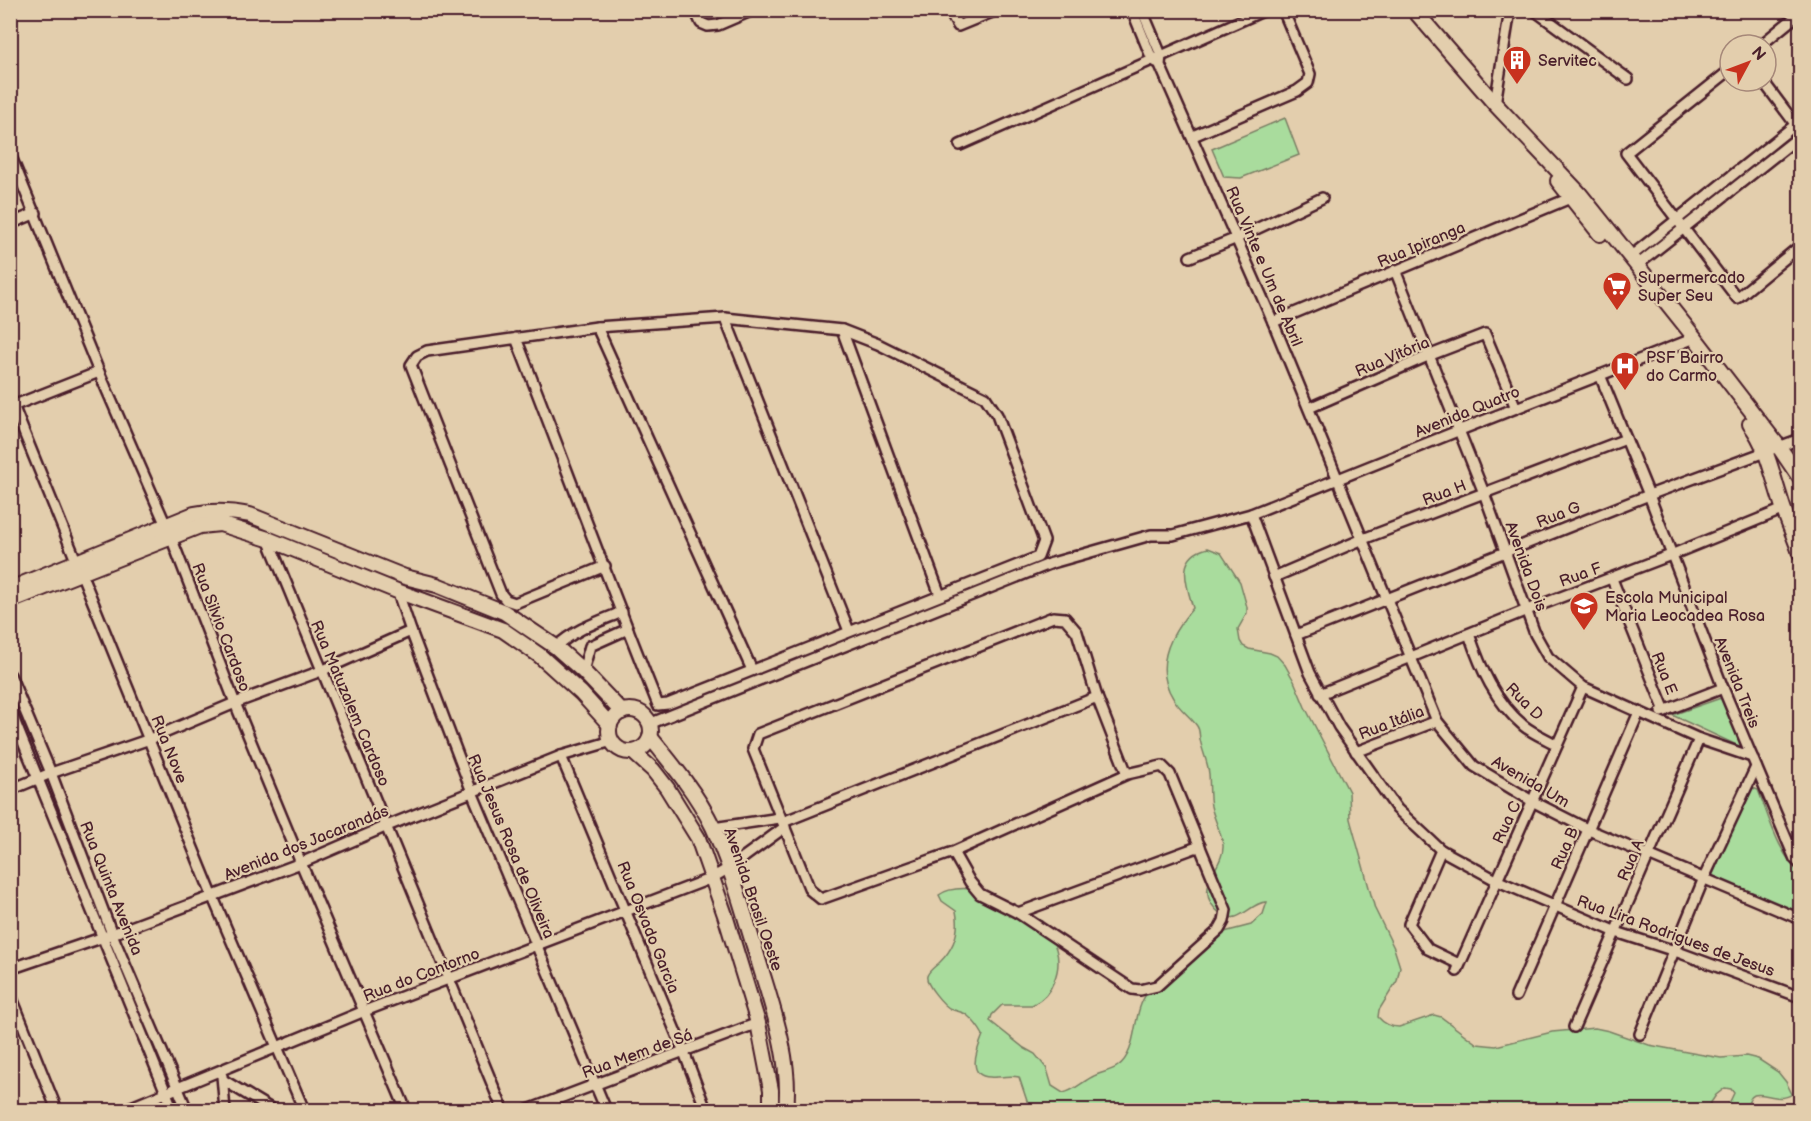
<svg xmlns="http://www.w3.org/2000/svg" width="1811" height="1121" font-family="'Balsamiq Sans',sans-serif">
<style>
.green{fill:#a9dc9d;stroke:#7a7e64;stroke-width:1.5}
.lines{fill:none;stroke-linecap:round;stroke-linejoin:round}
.street-casing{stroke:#4a1f2b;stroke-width:14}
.secondary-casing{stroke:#4a1f2b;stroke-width:18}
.street{stroke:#e3cead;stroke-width:9}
.secondary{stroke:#e3cead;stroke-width:14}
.labels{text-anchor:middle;stroke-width:4.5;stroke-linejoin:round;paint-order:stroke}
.poi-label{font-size:16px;fill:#4a1f2b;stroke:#e3cead;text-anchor:start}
.street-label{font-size:16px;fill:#4a1f2b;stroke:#e3cead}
</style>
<rect width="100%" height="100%" fill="#e3cead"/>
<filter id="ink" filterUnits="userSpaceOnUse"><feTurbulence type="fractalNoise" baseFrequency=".0167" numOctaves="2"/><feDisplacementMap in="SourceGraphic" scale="12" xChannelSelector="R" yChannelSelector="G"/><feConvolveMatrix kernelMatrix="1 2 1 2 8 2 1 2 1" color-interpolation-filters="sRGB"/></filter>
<g filter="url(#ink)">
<!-- green -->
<g class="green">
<path d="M1285,118L1299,155L1241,178L1224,177L1212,149Z"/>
<path d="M1208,548L1221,553L1240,582L1247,607V613L1238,629L1240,641L1243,646L1249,649L1270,653L1277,656L1285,665L1294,681L1305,707L1349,792L1350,819L1375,909L1394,948L1400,967L1397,981L1379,1010L1378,1017C1384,1024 1390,1027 1399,1027L1434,1015L1441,1017L1477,1044L1496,1046L1552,1032L1595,1028L1609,1031L1649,1045L1692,1053L1721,1058L1746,1056L1758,1059L1778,1072L1786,1082L1792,1094C1774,1107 1750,1078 1747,1110H1726L1734,1093L1731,1089L1725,1088L1716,1095L1706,1110H1030L1019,1077C1009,1075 999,1078 990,1077C965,1076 978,1048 983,1035C979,1028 974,1021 968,1016C963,1011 957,1012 951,1009C944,1006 925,984 927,976C929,970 936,966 940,962C954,948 960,930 956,911L942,901L939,895C947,889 961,888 972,889L1033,918L1041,920C1054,940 1064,958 1054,981C1050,992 1043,1000 1032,1005H1002L992,1015L990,1021L1024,1048L1035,1054L1047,1069L1052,1086L1063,1093C1074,1091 1082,1082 1092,1077C1100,1072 1110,1072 1118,1066C1139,1051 1131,1012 1148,992L1213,935L1251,925L1263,914L1267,902C1252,901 1238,926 1222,915C1188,889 1225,868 1223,845C1221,832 1214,819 1211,806C1209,795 1210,784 1209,774C1208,762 1202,751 1200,739C1199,734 1200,730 1197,726C1190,716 1179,709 1173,698C1153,666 1170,634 1193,608C1186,584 1175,556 1208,548Z"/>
<path d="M1721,698L1743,748L1672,715Z"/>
<path d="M1753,788L1758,790C1768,814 1779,856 1800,872V915L1712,876L1750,790Z"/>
</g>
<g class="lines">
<!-- street casing -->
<g class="street-casing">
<g id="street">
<path d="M695,10L701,23L708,26L718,25L753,10"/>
<path d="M949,10L958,26L997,10"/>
<path d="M1132,10L1152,59L1156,62"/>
<path d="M1142,10L1161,55L1160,65L1273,322L1437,721L1474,766L1532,801L1589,830L1800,919"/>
<path d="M1534,10L1628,79"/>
<path d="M1761,45L1800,13"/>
<path d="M1730,70L1626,153L1737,298L1800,246"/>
<path d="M1763,81L1799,129"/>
<path d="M1495,104L1510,10"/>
<path d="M1193,136L1297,91L1308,83L1310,74L1283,10"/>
<path d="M960,145L1265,10"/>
<path d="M10,154L99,372L171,537L235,703L301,863L406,1110"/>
<path d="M10,224L36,213"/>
<path d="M1190,257L1237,238L1322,198"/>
<path d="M1630,257L1800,121"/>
<path d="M1636,266L1800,136"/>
<path d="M1395,270L1484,493L1535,634L1548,657L1583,687L1699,739L1752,757"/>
<path d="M725,318L849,631"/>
<path d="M1273,322L1575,196"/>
<path d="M597,327L752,670"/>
<path d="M842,330L940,595"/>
<path d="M516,338C564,461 609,584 658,705L668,704L1038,557L1044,541L997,415L985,397L878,344L842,330L725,318L597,327L427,351L417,356L411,365L501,594L506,600L515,603L605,566"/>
<path d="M1600,375L1649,495L1723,688L1795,859L1800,864"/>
<path d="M10,398L212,895L304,1110"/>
<path d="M10,407L99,372"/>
<path d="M1309,408L1428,356L1485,334L1516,408"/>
<path d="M1251,514L1310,673L1339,727L1397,809L1441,850L1496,880L1616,932L1675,951L1800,997"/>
<path d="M268,539L503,1110"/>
<path d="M1274,577L1363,539L1626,439"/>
<path d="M1612,579L1665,711"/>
<path d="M397,590L411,631L472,792L606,1110"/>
<path d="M1469,634C1481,669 1495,702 1524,726C1534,734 1547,739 1557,745"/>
<path d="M1296,635L1649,495L1800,439"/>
<path d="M556,647C575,629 598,622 622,612"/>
<path d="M583,671L590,646L628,629"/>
<path d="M10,675L51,773L112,934L187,1110"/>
<path d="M1320,694L1527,610L1671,555L1784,509"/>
<path d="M10,710L173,1110"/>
<path d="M1661,712L1723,688"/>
<path d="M649,724L1052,563L1151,535H1173L1251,514L1460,430L1695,338"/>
<path d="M1356,752L1437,721"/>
<path d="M561,756L684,1052L706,1110"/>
<path d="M10,790L51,773L150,739L235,703L321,671L411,631"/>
<path d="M783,822L1097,697"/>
<path d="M713,828L780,818"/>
<path d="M1441,850L1409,924L1428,949L1459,964"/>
<path d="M953,852L970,882L980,894L1018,913L1132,989L1140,990L1157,986L1219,930L1224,921L1226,910L1170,774L1162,766L1127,774L1097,697L1077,632L1065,618L1053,617L758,734L753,749L810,890L821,899L953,852L1127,774"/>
<path d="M1018,913L1200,846"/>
<path d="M10,969L104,937L301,863L387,826L561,756L612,741"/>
<path d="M1457,971L1583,687"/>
<path d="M10,993L57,1110"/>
<path d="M1516,996L1639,712"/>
<path d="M1574,1027L1699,739"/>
<path d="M1640,1034L1704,878L1756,767"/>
<path d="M222,1076L225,1110"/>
<path d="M223,1080L273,1110"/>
<path d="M124,1110L362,1012L712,878L729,868L785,827"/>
<path d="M528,1110L758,1023"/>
</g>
</g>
<!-- secondary casing -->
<g class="secondary-casing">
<g id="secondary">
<path d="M1414,10L1495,104L1580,194L1695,338L1779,447L1800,478"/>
<path d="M1558,181L1600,234"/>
<path d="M1750,424C1767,446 1772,474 1781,501C1786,518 1794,535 1800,553"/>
<path d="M10,589L194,514C214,510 230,511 250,515L405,577L437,585L504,612L556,647L583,671L622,712"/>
<path d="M10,601L200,526L220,524L268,539L397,591L503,630L539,655L581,693L610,725"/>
<circle cx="630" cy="731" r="21"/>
<path d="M650,737C673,765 697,794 713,827C731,866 742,908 755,949C770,1001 792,1056 786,1110"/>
<path d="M633,752L653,770L667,788L698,838L725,915L758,1023L771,1090V1110"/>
</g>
</g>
<!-- street -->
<use href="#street" class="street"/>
<!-- secondary -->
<use href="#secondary" class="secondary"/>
</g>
</g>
<!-- icons -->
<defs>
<g id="building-pin" transform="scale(1.5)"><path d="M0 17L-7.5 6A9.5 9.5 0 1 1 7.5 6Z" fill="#c8321e" stroke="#e3cead"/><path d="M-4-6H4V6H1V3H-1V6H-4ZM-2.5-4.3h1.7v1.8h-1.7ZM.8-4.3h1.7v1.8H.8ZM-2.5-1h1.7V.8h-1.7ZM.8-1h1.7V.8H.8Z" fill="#fff"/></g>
<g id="supermarket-pin" transform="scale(1.5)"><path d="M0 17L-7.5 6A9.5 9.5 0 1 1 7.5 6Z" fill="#c8321e" stroke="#e3cead"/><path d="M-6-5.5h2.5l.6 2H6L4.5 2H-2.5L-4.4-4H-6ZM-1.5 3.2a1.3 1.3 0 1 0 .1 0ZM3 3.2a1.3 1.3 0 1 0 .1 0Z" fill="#fff"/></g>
<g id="hospital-pin" transform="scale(1.5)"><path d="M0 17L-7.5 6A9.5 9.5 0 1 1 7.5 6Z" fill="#c8321e" stroke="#e3cead"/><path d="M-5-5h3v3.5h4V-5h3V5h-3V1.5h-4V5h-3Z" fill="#fff"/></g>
<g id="school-pin" transform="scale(1.5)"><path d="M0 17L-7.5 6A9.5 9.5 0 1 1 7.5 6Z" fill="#c8321e" stroke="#e3cead"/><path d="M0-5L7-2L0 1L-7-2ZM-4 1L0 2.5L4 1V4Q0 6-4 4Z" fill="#fff"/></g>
</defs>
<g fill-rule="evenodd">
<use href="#building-pin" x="1517" y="60"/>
<use href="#supermarket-pin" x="1617" y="286"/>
<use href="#hospital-pin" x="1625" y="366"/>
<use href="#school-pin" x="1584" y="606"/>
</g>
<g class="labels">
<!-- poi labels -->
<g class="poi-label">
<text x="1538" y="66">Servitec</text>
<text x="1638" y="283">Supermercado<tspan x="1638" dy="18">Super Seu</tspan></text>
<text x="1646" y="363">PSF Bairro<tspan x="1646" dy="18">do Carmo</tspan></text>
<text x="1605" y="603">Escola Municipal<tspan x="1605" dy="18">Maria Leocadea Rosa</tspan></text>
</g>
<!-- street labels -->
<g class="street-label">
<text transform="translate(1421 244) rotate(-23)" y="6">Rua Ipiranga</text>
<text transform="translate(1265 266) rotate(67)" y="6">Rua Vinte e Um de Abril</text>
<text transform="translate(1392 356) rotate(-23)" y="6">Rua Vitória</text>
<text transform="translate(1467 411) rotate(-22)" y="6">Avenida Quatro</text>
<text transform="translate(1444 492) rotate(-21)" y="6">Rua H</text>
<text transform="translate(1558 514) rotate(-22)" y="6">Rua G</text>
<text transform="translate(1527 566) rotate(70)" y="6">Avenida Dois</text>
<text transform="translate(1580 574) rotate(-20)" y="6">Rua F</text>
<text transform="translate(222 627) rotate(69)" y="6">Rua Silvio Cardoso</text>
<text transform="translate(1665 673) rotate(68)" y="6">Rua E</text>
<text transform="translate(1738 682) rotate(68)" y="6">Avenida Treis</text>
<text transform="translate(1525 701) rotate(45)" y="6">Rua D</text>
<text transform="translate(351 703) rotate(67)" y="6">Rua Matuzalem Cardoso</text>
<text transform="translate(1391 722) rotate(-21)" y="6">Rua Itália</text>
<text transform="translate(170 749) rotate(68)" y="6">Rua Nove</text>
<text transform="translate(1531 781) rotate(30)" y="6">Avenida Um</text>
<text transform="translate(1506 822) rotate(-65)" y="6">Rua C</text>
<text transform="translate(306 842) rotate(-22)" y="6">Avenida dos Jacarandás</text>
<text transform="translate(512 846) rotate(67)" y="6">Rua Jesus Rosa de Oliveira</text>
<text transform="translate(1564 848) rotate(-66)" y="6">Rua B</text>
<text transform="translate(1630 860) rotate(-67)" y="6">Rua A</text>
<text transform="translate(112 888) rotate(68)" y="6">Rua Quinta Avenida</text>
<text transform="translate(754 899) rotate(71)" y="6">Avenida Brasil Oeste</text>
<text transform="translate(649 927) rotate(68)" y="6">Rua Osvado Garcia</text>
<text transform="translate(1676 935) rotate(20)" y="6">Rua Lira Rodrigues de Jesus</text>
<text transform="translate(421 974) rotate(-21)" y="6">Rua do Contorno</text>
<text transform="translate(637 1053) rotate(-20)" y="6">Rua Mem de Sá</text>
</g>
</g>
<!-- margin -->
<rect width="1811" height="1121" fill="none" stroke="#e3cead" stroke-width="36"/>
<rect x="18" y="18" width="1775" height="1085" fill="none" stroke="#4a1f2b" stroke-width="2" filter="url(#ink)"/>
<!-- north arrow -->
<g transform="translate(1748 63) rotate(49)"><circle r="28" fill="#e3cead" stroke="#a68879" stroke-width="1.5"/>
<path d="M0-4.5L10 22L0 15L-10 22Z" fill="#c8321e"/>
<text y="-9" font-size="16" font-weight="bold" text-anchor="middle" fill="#4a1f2b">N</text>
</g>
</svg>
